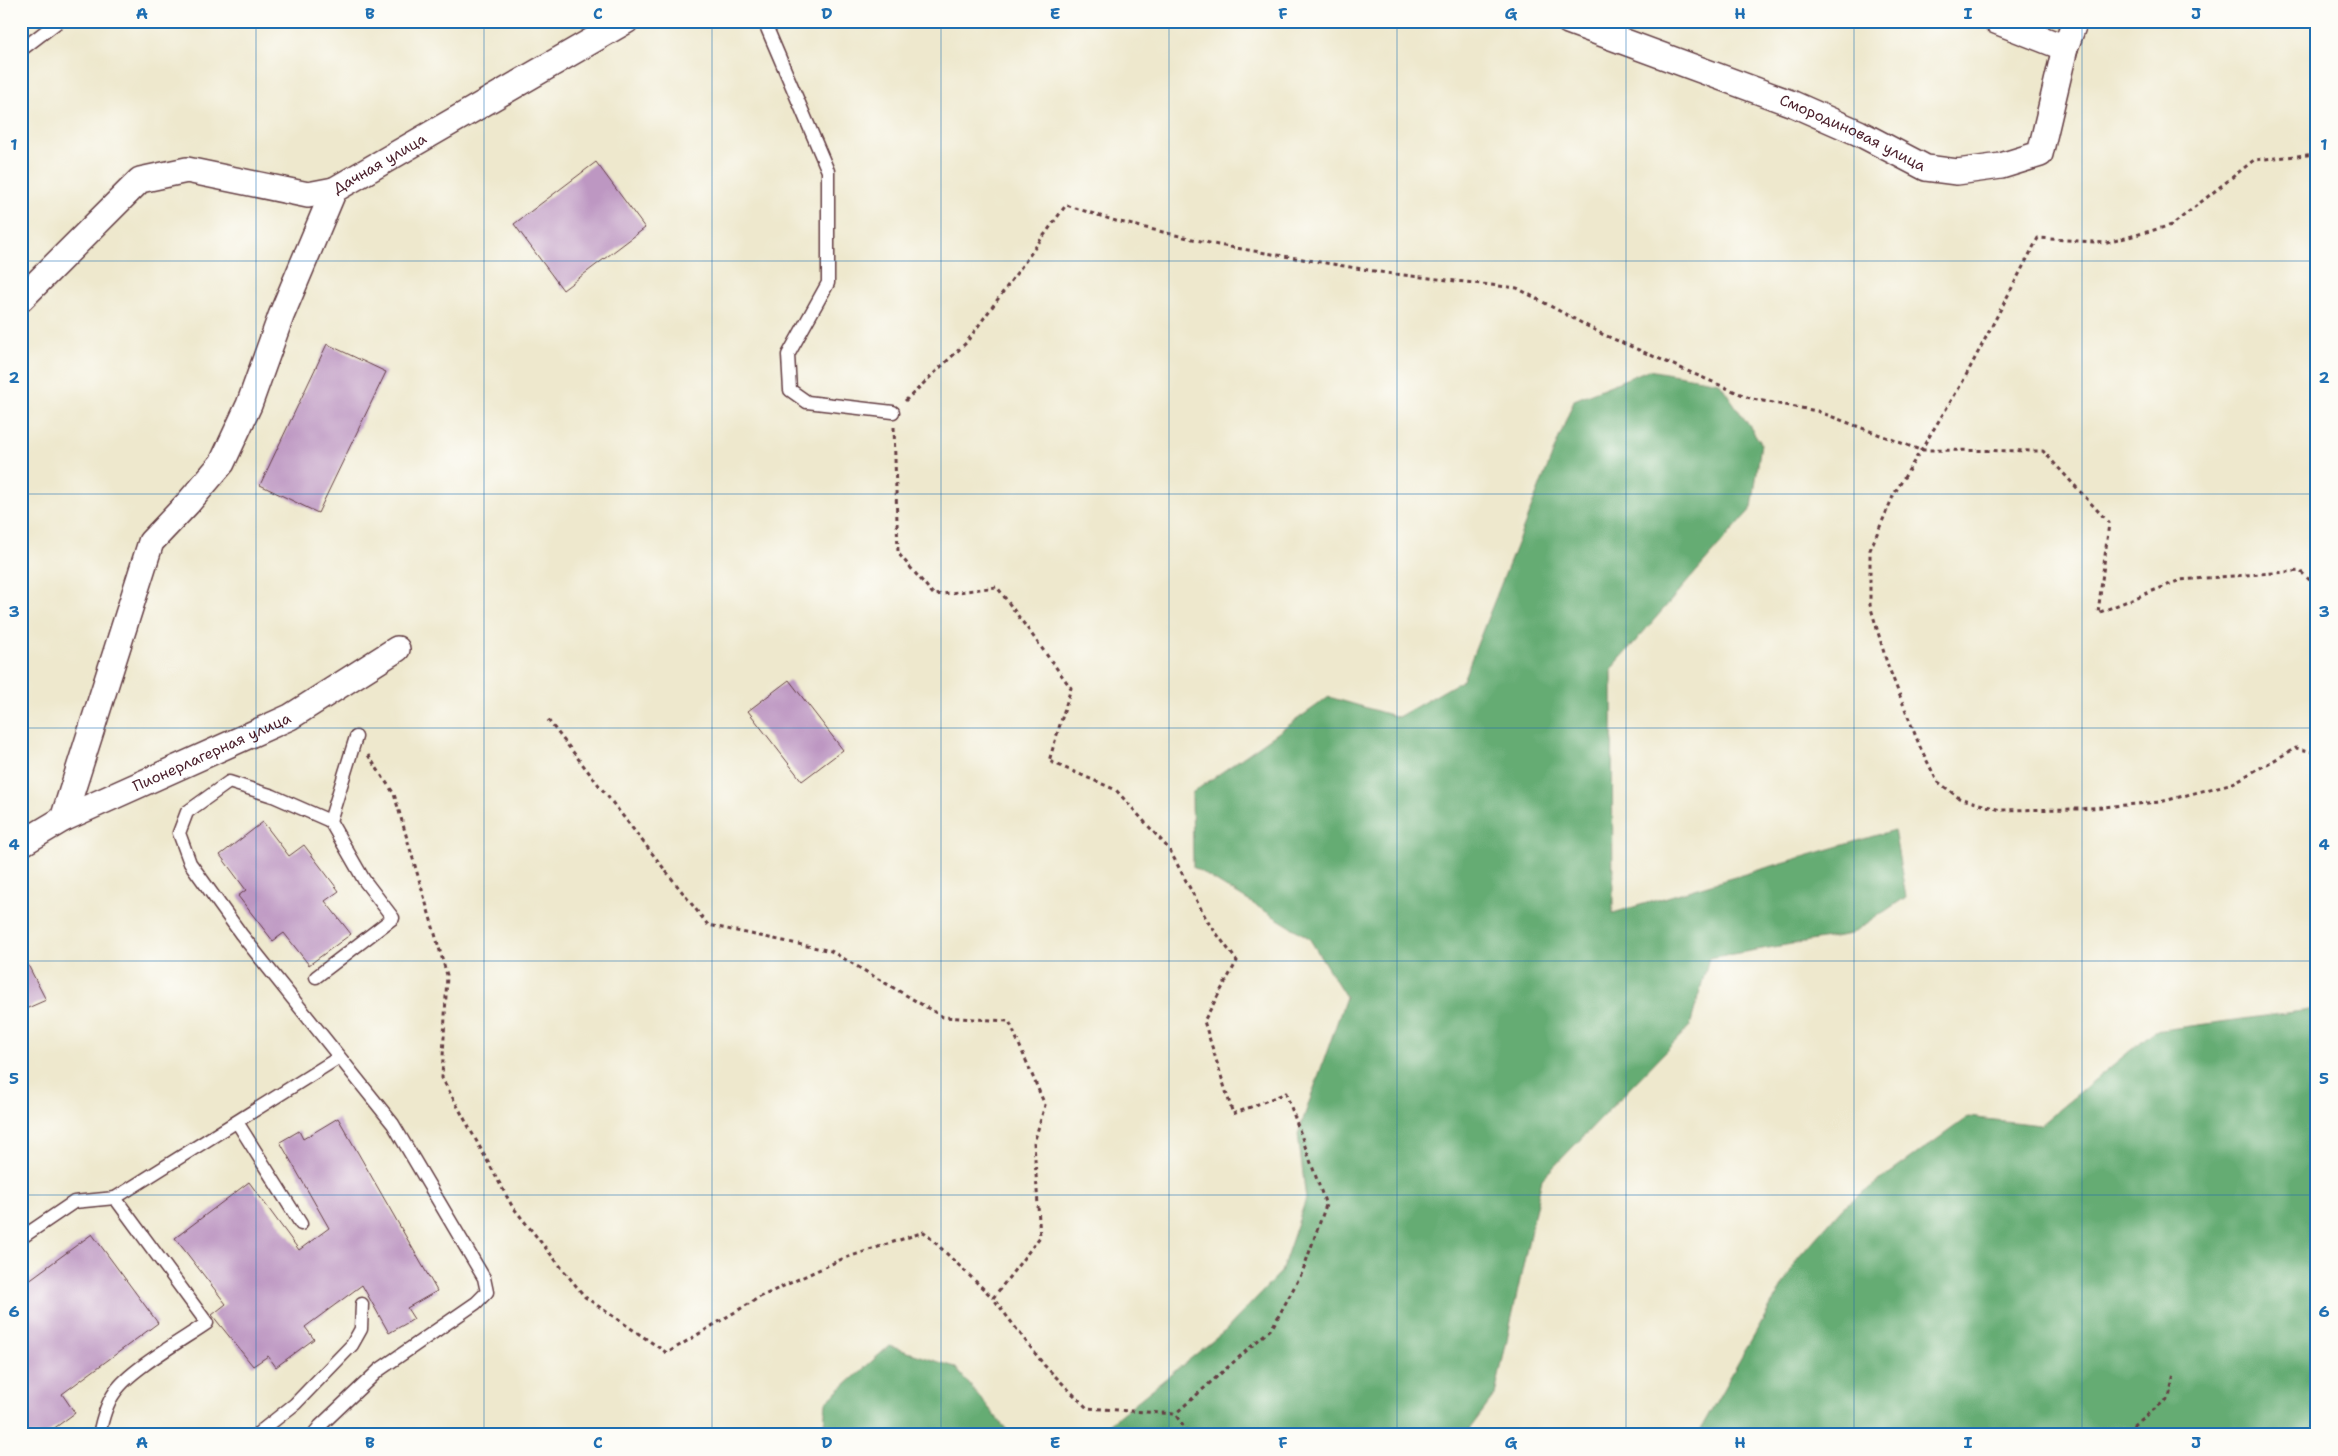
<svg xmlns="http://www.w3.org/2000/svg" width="2338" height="1456" font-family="'Shantell Sans',sans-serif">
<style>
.forest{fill:#65ac73;stroke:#58664f}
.building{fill:#bd97c2}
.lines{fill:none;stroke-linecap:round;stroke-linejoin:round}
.lane-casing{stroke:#633d43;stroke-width:15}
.street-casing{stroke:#633d43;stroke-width:28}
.path{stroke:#633d43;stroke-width:3;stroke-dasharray:4 4;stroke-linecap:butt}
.lane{stroke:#fff;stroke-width:12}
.street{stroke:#fff;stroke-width:25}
.grid{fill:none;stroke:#1f6fb2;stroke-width:1;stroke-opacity:0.55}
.labels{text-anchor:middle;stroke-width:4;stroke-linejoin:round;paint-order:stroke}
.street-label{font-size:15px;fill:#4a1f2b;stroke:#fdfcf7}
.neatline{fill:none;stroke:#1f6fb2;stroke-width:2}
.grid-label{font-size:16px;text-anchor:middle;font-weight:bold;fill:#1f6fb2}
</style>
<rect width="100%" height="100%" fill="#fdfcf7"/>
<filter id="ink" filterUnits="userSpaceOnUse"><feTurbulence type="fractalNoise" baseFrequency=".02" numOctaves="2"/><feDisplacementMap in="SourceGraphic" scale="10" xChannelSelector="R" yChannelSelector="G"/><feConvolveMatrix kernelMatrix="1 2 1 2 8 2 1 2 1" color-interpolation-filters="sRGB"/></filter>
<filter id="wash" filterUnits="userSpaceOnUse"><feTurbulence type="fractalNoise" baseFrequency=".0096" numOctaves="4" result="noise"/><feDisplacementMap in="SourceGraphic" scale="20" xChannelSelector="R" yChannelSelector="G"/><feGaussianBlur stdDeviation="1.12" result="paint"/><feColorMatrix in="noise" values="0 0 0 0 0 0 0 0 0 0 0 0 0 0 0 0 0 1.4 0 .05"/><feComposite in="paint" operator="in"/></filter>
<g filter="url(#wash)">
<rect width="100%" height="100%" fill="#eee8cd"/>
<!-- forest -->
<g class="forest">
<path d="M1648,370L1719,382L1761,443L1752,508L1612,668L1613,913L1894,830L1906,897L1851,934L1709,958L1690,1026L1542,1179L1495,1395L1465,1435H1095L1225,1331L1281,1272L1306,1199L1298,1134L1346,997L1309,938L1193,867L1192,793L1329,697L1398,717L1463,680L1574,400Z"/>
<path d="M2317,1006V1435H1697L1798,1258L1843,1207L1968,1117L2040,1125L2154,1031L2309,1010Z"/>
<path d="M889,1346L955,1367L1011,1435H823L826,1402Z"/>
</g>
<g id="blocks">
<!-- building -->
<g class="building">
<path d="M596,162L645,228L563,290L514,224Z"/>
<path d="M327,344L386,372L318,513L260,485Z"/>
<path d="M789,680L843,750L802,781L748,711Z"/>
<path d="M263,822L289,856L304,845L339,891L325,901L351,934L309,965L284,933L273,941L238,896L246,890L220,855Z"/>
<path d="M27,963L46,1000L21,1011V966Z"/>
<path d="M338,1118L437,1291L407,1308L414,1319L389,1333L362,1285L305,1327L314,1339L276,1367L268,1356L253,1366L212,1315L226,1304L175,1238L249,1182L299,1250L329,1228L280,1142L299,1131L303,1139Z"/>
<path d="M92,1234L158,1323L62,1394L75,1413L45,1435H21V1286Z"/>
</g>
</g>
</g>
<g filter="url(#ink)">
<use href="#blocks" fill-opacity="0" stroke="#633d43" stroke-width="1"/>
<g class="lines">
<!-- lane casing -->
<g class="lane-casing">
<g id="lane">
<path d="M764,21L828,171V283L788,355L790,390L807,402L893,412"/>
<path d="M21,50L59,21"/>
<path d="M316,977L393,918L364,880L330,821L356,737"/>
<path d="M237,1122L301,1224"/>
<path d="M21,1238L74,1202L115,1198L338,1058"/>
<path d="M99,1435C102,1420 106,1404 115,1392C129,1370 184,1339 207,1323L115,1198"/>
<path d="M256,1435L295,1404L352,1345L361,1329L362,1304"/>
<path d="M313,1435L320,1426L379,1370L476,1303L487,1292L484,1278L393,1124L241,934L190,863L179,833L187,812L229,782L273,796L330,821"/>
</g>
</g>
<!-- street casing -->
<g class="street-casing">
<g id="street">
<path id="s1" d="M1568,21L1793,104L1859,133L1926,168L1957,172L2001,166L2040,154L2065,48"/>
<path d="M1996,21L2065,48L2075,21"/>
<path d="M21,299L140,180L187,170L308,195L334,190"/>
<path id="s2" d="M63,819L151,542L188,503L222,463L249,405L281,316L334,190L626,21"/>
<path id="s3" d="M21,844L63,819L290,717L397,649"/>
</g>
</g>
<!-- path -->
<g class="path">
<path d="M2317,154L2254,160L2172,225L2107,243L2038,238L1962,383L1894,494L1870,550V605L1887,663L1920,747L1937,781L1959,798L2000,810L2079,809L2160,802L2233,783L2296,748L2317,753"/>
<path d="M905,401L966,343L1066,205L1116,221L1218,245L1386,273L1517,288L1602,334L1752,399L1817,411L1920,450L2043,451L2109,523L2098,613L2180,580L2300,571L2317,587"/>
<path d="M894,427L898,553L934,595L997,587L1071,688L1049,761L1116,790L1169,849L1208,922L1237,961L1204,1021L1233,1114L1286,1093L1326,1205L1302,1273L1272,1328L1175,1414"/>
<path d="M548,720L708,925L831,951L943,1017L1009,1021L1045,1105L1034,1143L1040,1237L993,1298L1044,1365L1087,1408L1175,1414L1189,1435"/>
<path d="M368,755L394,794L447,975L442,1078L512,1206L585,1297L667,1353L760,1297L842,1259L924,1232L993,1298"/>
<path d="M2120,1435L2169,1398L2174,1373"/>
</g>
<!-- lane -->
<use href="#lane" class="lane"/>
<!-- street -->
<use href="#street" class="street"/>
</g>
</g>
<!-- grid -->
<path class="grid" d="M256,21V1435M484,21V1435M712,21V1435M941,21V1435M1169,21V1435M1397,21V1435M1626,21V1435M1854,21V1435M2082,21V1435M21,261H2317M21,494H2317M21,728H2317M21,961H2317M21,1195H2317"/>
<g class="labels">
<!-- street labels -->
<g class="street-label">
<text dy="5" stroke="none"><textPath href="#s1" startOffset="306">Смородиновая улица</textPath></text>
<text dy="5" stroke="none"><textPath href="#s2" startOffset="745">Дачная улица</textPath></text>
<text dy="5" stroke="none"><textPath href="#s3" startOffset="212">Пионерлагерная улица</textPath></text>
</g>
</g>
<!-- margin -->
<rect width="2338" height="1456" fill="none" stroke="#fdfcf7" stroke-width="55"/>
<rect x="28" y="28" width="2282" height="1400" class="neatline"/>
<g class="grid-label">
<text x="142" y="19">A</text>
<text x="370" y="19">B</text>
<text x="598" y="19">C</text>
<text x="827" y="19">D</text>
<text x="1055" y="19">E</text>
<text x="1283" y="19">F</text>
<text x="1511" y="19">G</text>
<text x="1740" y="19">H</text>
<text x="1968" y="19">I</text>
<text x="2196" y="19">J</text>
<text x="14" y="150">1</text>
<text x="2324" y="150">1</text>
<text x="14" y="383">2</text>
<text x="2324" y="383">2</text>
<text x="14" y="617">3</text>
<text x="2324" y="617">3</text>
<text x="14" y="850">4</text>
<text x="2324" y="850">4</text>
<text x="14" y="1084">5</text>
<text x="2324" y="1084">5</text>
<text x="14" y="1317">6</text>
<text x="2324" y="1317">6</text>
<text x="142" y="1448">A</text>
<text x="370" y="1448">B</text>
<text x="598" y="1448">C</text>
<text x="827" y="1448">D</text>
<text x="1055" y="1448">E</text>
<text x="1283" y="1448">F</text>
<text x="1511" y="1448">G</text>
<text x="1740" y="1448">H</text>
<text x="1968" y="1448">I</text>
<text x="2196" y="1448">J</text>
</g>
</svg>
